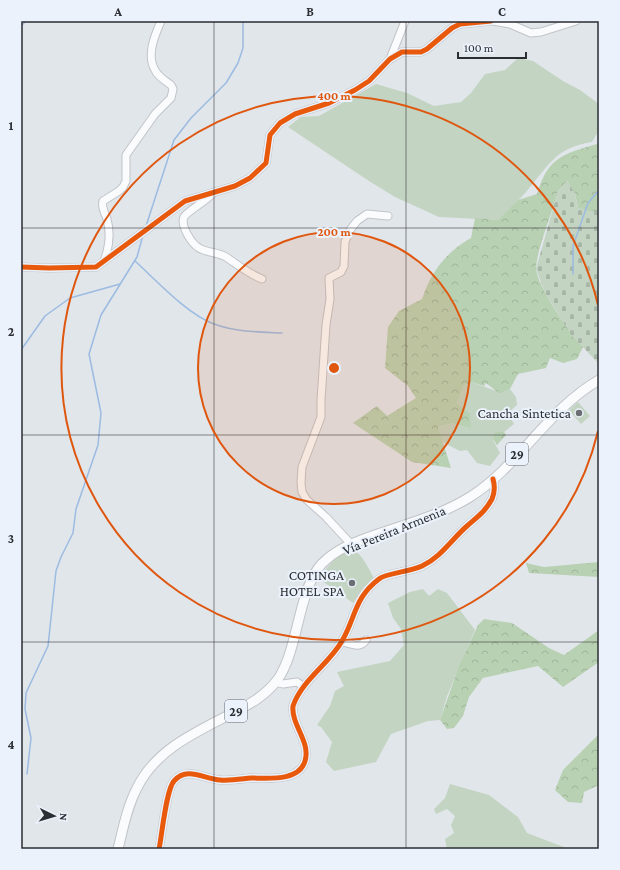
<svg xmlns="http://www.w3.org/2000/svg" width="620" height="870" font-family="'Crimson Pro',serif">
<style>
.green{fill:#c3d4c2}
.forest{fill:url(#forest-crowns)}
.cemetery{fill:url(#cemetery-stones)}
.lines{fill:none;stroke-linecap:round;stroke-linejoin:round}
.stream{stroke:#9cbbe1;stroke-width:1.5}
.minor-casing{stroke:#c1c4c8;stroke-width:9}
.major-casing{stroke:#c1c4c8;stroke-width:11}
.minor{stroke:#fafbfc;stroke-width:7}
.major{stroke:#fafbfc;stroke-width:9}
.cycleway-casing{stroke:#ebf2fc;stroke-width:8}
.cycleway{stroke:#e8590c;stroke-width:5}
.grid{fill:none;stroke:#2b2e32;stroke-width:1;stroke-opacity:0.55}
.ring{fill:none;stroke:#df570e;stroke-width:2}
.poi-dot{fill:#6b6e73;stroke:#ebf2fc;stroke-width:1.5}
.labels{text-anchor:middle;stroke-width:4;stroke-linejoin:round;paint-order:stroke}
.shield{fill:#ebf2fc;stroke:#65696f;stroke-width:1}
.shield-label{font-size:13px;font-weight:bold;fill:#2b2e32}
.poi-label{font-size:14px;fill:#2b2e32;stroke:#ebf2fc;text-anchor:end}
.street-label{font-size:14px;fill:#2b2e32;stroke:#ebf2fc}
.centre{fill:#df570e;stroke:#ebf2fc;stroke-width:2}
.ring-label{font-size:12px;text-anchor:middle;font-weight:bold;fill:#df570e;stroke:#ebf2fc;stroke-width:4;stroke-linejoin:round;paint-order:stroke}
.neatline{fill:none;stroke:#2b2e32;stroke-width:1.5}
.grid-label{font-size:13px;text-anchor:middle;font-weight:bold;fill:#2b2e32}
</style>
<defs>
<pattern id="forest-crowns" width="20" height="18" patternUnits="userSpaceOnUse"><rect width="20" height="18" fill="#b9d1b3"/><path d="M2 6a3 3 0 1 1 6 0M12 15a3 3 0 1 1 6 0" fill="none" stroke="#9fb49a"/></pattern>
<pattern id="cemetery-stones" width="16" height="16" patternUnits="userSpaceOnUse"><rect width="16" height="16" fill="#c3d4c2"/><path d="M2 7V4a2 2 0 0 1 4 0v3zM10 15v-3a2 2 0 0 1 4 0v3z" fill="#a8b6a7"/></pattern>
</defs>
<rect width="100%" height="100%" fill="#e1e6eb"/>
<!-- green -->
<g class="green">
<path d="M518,58L533,61L563,81L580,90L599,104V130L592,142C555,148 549,165 526,192C517,202 508,211 498,220L439,217L395,197L369,181L288,127L301,117L319,116L376,84L407,93L434,106L461,102L471,93L485,74L505,70Z"/>
<path d="M472,382L496,391L500,394L510,389L516,397L517,405L508,413L514,424L504,432L500,431L493,440L500,453L490,466L477,463L467,450L460,451L442,442L438,427L453,423L470,413L457,403L464,386Z"/>
<path d="M578,402L590,416L581,424L569,410Z"/>
<path d="M350,549C362,552 368,568 374,578L362,589L353,603L318,578L340,553Z"/>
<path d="M423,589L429,596L438,589L447,593L475,630L447,696L440,720L428,721L391,734L376,762L334,771L326,762L332,742L321,727L317,725L330,706L335,691L344,686L337,672L390,661L404,645L401,629L393,618L388,603L410,592Z"/>
<path d="M450,784L489,795L518,817L527,833L569,849H447L445,839L454,833L451,825L455,816L447,809L436,814L434,809L445,798Z"/>
</g>
<!-- forest -->
<g class="forest">
<path d="M599,141V211H587L578,208L575,194L567,181L558,191C553,211 537,249 536,268C536,285 571,335 583,347L577,359L563,363L550,358L546,368L518,374L510,389L500,394L486,383L484,386L472,382L464,386L457,403L470,413L471,428L453,423L438,427L451,468L412,462L353,423L377,406L387,416L416,398L408,386L385,368L388,327L399,311L422,299C431,272 446,252 471,238L475,218L498,220L518,200L537,194C548,157 563,154 597,144Z"/>
<path d="M500,431L504,432L506,435L497,445L493,439L495,433Z"/>
<path d="M599,562V577L529,573L526,563L544,567Z"/>
<path d="M484,619L512,623L549,648L564,655L599,630V662L563,687L538,666L483,678L469,697L463,716L454,728L447,729L440,720L459,666L478,625Z"/>
<path d="M599,734V785L584,792L582,803L568,802L555,790L563,770Z"/>
</g>
<!-- cemetery -->
<path class="cemetery" d="M567,180L575,194L578,208L587,211H599V364L572,336L545,293L536,269L558,191Z"/>
<g class="lines">
<!-- stream -->
<g class="stream">
<path d="M21,26L26,21"/>
<path d="M146,226L174,140L191,118L226,83L238,63L243,48V21"/>
<path d="M135,261C157,281 187,314 214,324C235,332 260,332 282,333"/>
<path d="M573,274V246L588,203L599,190"/>
<path d="M21,350L45,316L70,298L120,284"/>
<path d="M27,774L31,738L25,709L26,693L48,646L56,571L61,557L73,533L76,509L98,445L101,413L89,354L101,315L137,257L143,235"/>
</g>
<!-- minor casing -->
<g class="minor-casing">
<g id="minor">
<path d="M493,21L510,24L531,33L541,32L576,21"/>
<path d="M390,59L405,21"/>
<path d="M214,192C207,201 187,211 184,217C180,226 192,244 199,248C207,253 218,252 226,257C238,265 249,274 262,279"/>
<path d="M104,261C109,248 111,234 107,219C105,213 101,207 103,201L119,191L123,187L126,181V155L155,114L171,98L173,89L171,85C166,81 158,77 155,70C146,55 155,35 161,21"/>
<path d="M21,267L49,268L96,267L185,201L235,186L250,178L266,163L270,135L280,123L295,114L329,103L355,90L369,81L390,59L402,52H421L427,49L452,28L460,24L491,21"/>
<path d="M351,544L326,517L307,500L302,492L301,483L302,467L321,417V400L326,325L330,299L329,278L341,272L344,266L345,242L350,230L357,221L367,214L388,216"/>
<path d="M342,642C351,643 359,650 366,640"/>
<path d="M275,682L283,684L297,682L304,687"/>
<path d="M159,849C162,835 166,790 174,781C187,766 204,779 220,780C230,781 241,779 251,778C267,778 299,782 305,761C311,742 291,725 293,706C302,680 329,664 342,641C356,617 354,598 379,579C386,573 410,572 422,566C441,557 452,539 467,526C477,517 485,512 492,499C495,492 495,486 493,479"/>
</g>
</g>
<!-- major casing -->
<g class="major-casing">
<path id="major" d="M118,849C123,829 127,807 137,788C155,751 192,734 227,716C246,706 265,697 278,679C300,647 298,581 327,559C341,547 358,541 375,535C407,524 441,515 470,497C519,466 547,410 599,380"/>
</g>
<!-- minor -->
<use href="#minor" class="minor"/>
<!-- major -->
<use href="#major" class="major"/>
<!-- cycleway casing -->
<g class="cycleway-casing">
<g id="cycleway">
<path d="M21,267L49,268L96,267L185,201L235,186L250,178L266,163L270,135L280,123L295,114L329,103L355,90L369,81L390,59L402,52H421L427,49L452,28L460,24L491,21"/>
<path d="M159,849C162,835 166,790 174,781C187,766 204,779 220,780C230,781 241,779 251,778C267,778 299,782 305,761C311,742 291,725 293,706C302,680 329,664 342,641C356,617 354,598 379,579C386,573 410,572 422,566C441,557 452,539 467,526C477,517 485,512 492,499C495,492 495,486 493,479"/>
</g>
</g>
<!-- cycleway -->
<use href="#cycleway" class="cycleway"/>
</g>
<!-- grid -->
<path class="grid" d="M214,21V849M406,21V849M21,228H599M21,435H599M21,642H599"/>
<!-- distance rings -->
<circle cx="334" cy="368" r="136" fill="#df570e" fill-opacity=".12"/>
<g class="ring">
<circle cx="334" cy="368" r="136"/>
<path d="M598 431A272 272 0 1 1 598 305"/>
</g>
<!-- markers -->
<g class="poi-dot">
<circle cx="579" cy="413" r="4"/>
<circle cx="352" cy="583" r="4"/>
</g>
<g class="labels">
<!-- shield labels -->
<g class="shield">
<rect x="506" y="443" width="22" height="22" rx="3"/>
<rect x="225" y="700" width="22" height="22" rx="3"/>
</g>
<g class="shield-label">
<text x="517" y="459">29</text>
<text x="236" y="716">29</text>
</g>
<!-- poi labels -->
<g class="poi-label">
<text x="571" y="418">Cancha Sintetica</text>
<text x="344" y="580">COTINGA<tspan x="344" dy="16">HOTEL SPA</tspan></text>
</g>
<!-- street labels -->
<g class="street-label">
<text transform="translate(394 530) rotate(-22)" y="5">Vía Pereira Armenia</text>
</g>
</g>
<circle cx="334" cy="368" r="6" class="centre"/>
<g class="ring-label">
<text x="334" y="100">400 m</text>
<text x="334" y="236">200 m</text>
</g>
<!-- border -->
<rect width="620" height="870" fill="none" stroke="#ebf2fc" stroke-width="44"/>
<!-- north arrow -->
<g transform="translate(54 816) rotate(95)" stroke="#ebf2fc" stroke-width="3" paint-order="stroke">
<path d="M0-3L7 15L0 10L-7 15Z" fill="#2b2e32"/>
<text y="-6" font-size="11" font-weight="bold" text-anchor="middle" fill="#2b2e32">N</text>
</g>
<!-- scale -->
<path d="M458 52v6h68v-6" fill="none" stroke="#2b2e32" stroke-width="2"/>
<text x="464" y="52" font-size="12" fill="#2b2e32" stroke="#ebf2fc" stroke-width="3" paint-order="stroke">100 m</text>
<rect x="22" y="22" width="576" height="826" class="neatline"/>
<g class="grid-label">
<text x="118" y="16">A</text>
<text x="310" y="16">B</text>
<text x="502" y="16">C</text>
<text x="11" y="130">1</text>
<text x="11" y="336">2</text>
<text x="11" y="543">3</text>
<text x="11" y="749">4</text>
</g>
</svg>
